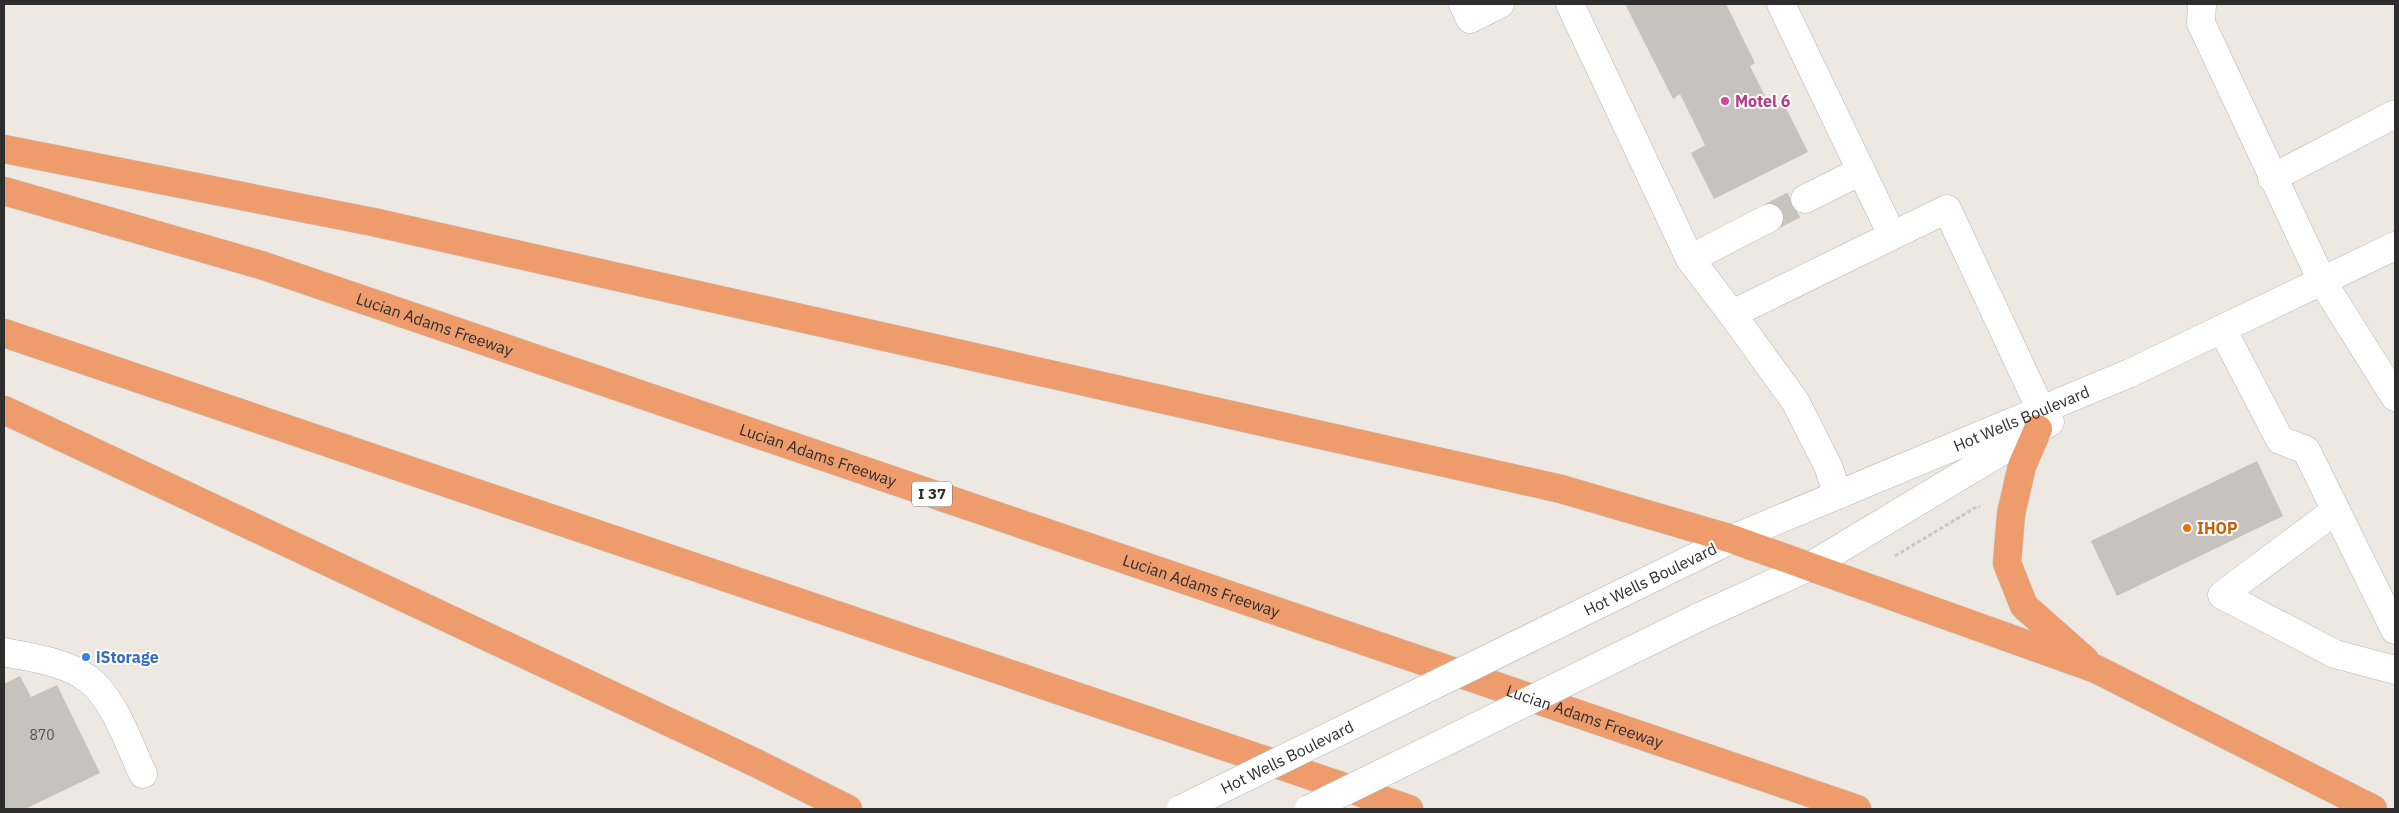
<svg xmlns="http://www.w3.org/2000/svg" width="2399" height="813" font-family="'IBM Plex Sans',sans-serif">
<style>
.building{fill:#c6c2bd}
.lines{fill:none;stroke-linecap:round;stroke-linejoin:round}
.minor-tunnel{stroke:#c7c3be;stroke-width:28;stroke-dasharray:28 14;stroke-linecap:butt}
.minor-casing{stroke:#b2b4bc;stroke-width:29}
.highway-casing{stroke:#c8c8c8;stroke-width:29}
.path{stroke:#c8c8c8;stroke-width:3;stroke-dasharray:4 2.5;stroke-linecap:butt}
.minor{stroke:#fff;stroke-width:28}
.highway{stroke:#ee9c6c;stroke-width:28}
.minor-bridge-casing{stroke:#b2b4bc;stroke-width:29;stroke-linecap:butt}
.minor-bridge{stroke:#fff;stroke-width:28}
.hotel-dot{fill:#d1479c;stroke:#fff;stroke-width:2}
.food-dot{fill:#e8710a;stroke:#fff;stroke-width:2}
.shop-dot{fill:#3f7fe0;stroke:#fff;stroke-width:2}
.labels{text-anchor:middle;stroke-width:4;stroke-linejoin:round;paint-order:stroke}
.number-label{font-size:14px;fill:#535251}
.shield{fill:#fff;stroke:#6c6c6c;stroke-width:1}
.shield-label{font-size:15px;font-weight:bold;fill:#2d2d2d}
.hotel-label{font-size:16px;font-weight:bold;fill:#b23c85;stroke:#fff;text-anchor:start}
.street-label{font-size:16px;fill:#2d2d2d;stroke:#fff}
.food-label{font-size:16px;font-weight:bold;fill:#c56008;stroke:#fff;text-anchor:start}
.shop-label{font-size:16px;font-weight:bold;fill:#366cbe;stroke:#fff;text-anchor:start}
</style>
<rect width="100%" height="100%" fill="#ede8e2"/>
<!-- building -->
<g class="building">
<path d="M1625,4H1726L1755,63L1750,66L1772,110L1784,104L1808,152L1714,199L1691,153L1705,145L1680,94L1673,99Z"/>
<path d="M2257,461L2283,516L2117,596L2091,541Z"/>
<path d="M20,676L31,697L57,685L100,773L25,809H4V684Z"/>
</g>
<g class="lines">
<!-- minor-tunnel -->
<path class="minor-tunnel" d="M1769,218L1805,199"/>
<!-- minor casing -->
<g class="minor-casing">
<g id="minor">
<path d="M1463,4L1470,19L1500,4"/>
<path d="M1570,4L1690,259L1732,314"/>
<path d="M1781,4L1892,235"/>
<path d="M2202,4L2201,23L2322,281L2395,397"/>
<path d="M2272,178L2395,114"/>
<path d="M1805,199L1861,171"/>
<path d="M1690,259L1769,218"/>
<path d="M2222,329L2280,440L2306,450L2395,630"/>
<path d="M1838,495L1828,466L1795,401L1732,314L1947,209L2041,410"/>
<path d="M2336,510L2222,595L2335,654L2395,670"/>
<path id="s1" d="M1622,593L1732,539L2130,373L2395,246"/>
<path d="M1697,618L1809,567L2050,422"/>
<path d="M4,652C31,658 64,661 88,679C114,698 129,745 143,774"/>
</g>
</g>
<!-- highway casing -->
<g class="highway-casing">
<g id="highway">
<path d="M4,149L373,222L1561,489L1732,539L2096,669L2373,809"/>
<path id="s2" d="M4,191L261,265L1857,809"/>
<path d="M4,333L1409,809"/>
<path d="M4,410L756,763L848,809"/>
<path d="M2038,429L2022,466L2011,514L2007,563L2024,606L2085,660"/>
</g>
</g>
<!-- path -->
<path class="path" d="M1895,556L1978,506L1980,507"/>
<!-- minor -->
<use href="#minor" class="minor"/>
<!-- highway -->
<use href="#highway" class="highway"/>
<!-- minor-bridge casing -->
<g class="minor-bridge-casing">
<g id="minor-bridge">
<path id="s3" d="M1181,809L1622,593"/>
<path d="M1309,809L1697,618"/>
</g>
</g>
<!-- minor-bridge -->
<use href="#minor-bridge" class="minor-bridge"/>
</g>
<!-- markers -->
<circle class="hotel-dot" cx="1725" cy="101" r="5"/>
<circle class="food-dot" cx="2187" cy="528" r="5"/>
<circle class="shop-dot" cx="86" cy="657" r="5"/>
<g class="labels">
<!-- number labels -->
<g class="number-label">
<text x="42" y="740">870</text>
</g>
<!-- shield labels -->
<rect class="shield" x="912" y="481.5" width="40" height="25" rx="4"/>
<g class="shield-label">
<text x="932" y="499">I 37</text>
</g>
<!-- hotel labels -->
<g class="hotel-label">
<text x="1735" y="107">Motel 6</text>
</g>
<!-- street labels -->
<g class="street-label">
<text dy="6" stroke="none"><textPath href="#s2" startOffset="451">Lucian Adams Freeway</textPath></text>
<text dy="6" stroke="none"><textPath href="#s1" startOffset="436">Hot Wells Boulevard</textPath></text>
<text dy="6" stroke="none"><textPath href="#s2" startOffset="856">Lucian Adams Freeway</textPath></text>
<text transform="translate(1650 579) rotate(-26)" y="6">Hot Wells Boulevard</text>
<text dy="6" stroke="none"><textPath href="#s2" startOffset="1261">Lucian Adams Freeway</textPath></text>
<text dy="6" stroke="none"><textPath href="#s2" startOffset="1666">Lucian Adams Freeway</textPath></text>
<text dy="6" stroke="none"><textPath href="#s3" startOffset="118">Hot Wells Boulevard</textPath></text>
</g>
<!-- food labels -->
<g class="food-label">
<text x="2197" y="534">IHOP</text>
</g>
<!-- shop labels -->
<g class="shop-label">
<text x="96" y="663">iStorage</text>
</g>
</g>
<!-- border -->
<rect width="2399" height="813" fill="none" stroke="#2d2d2d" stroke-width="10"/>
</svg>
